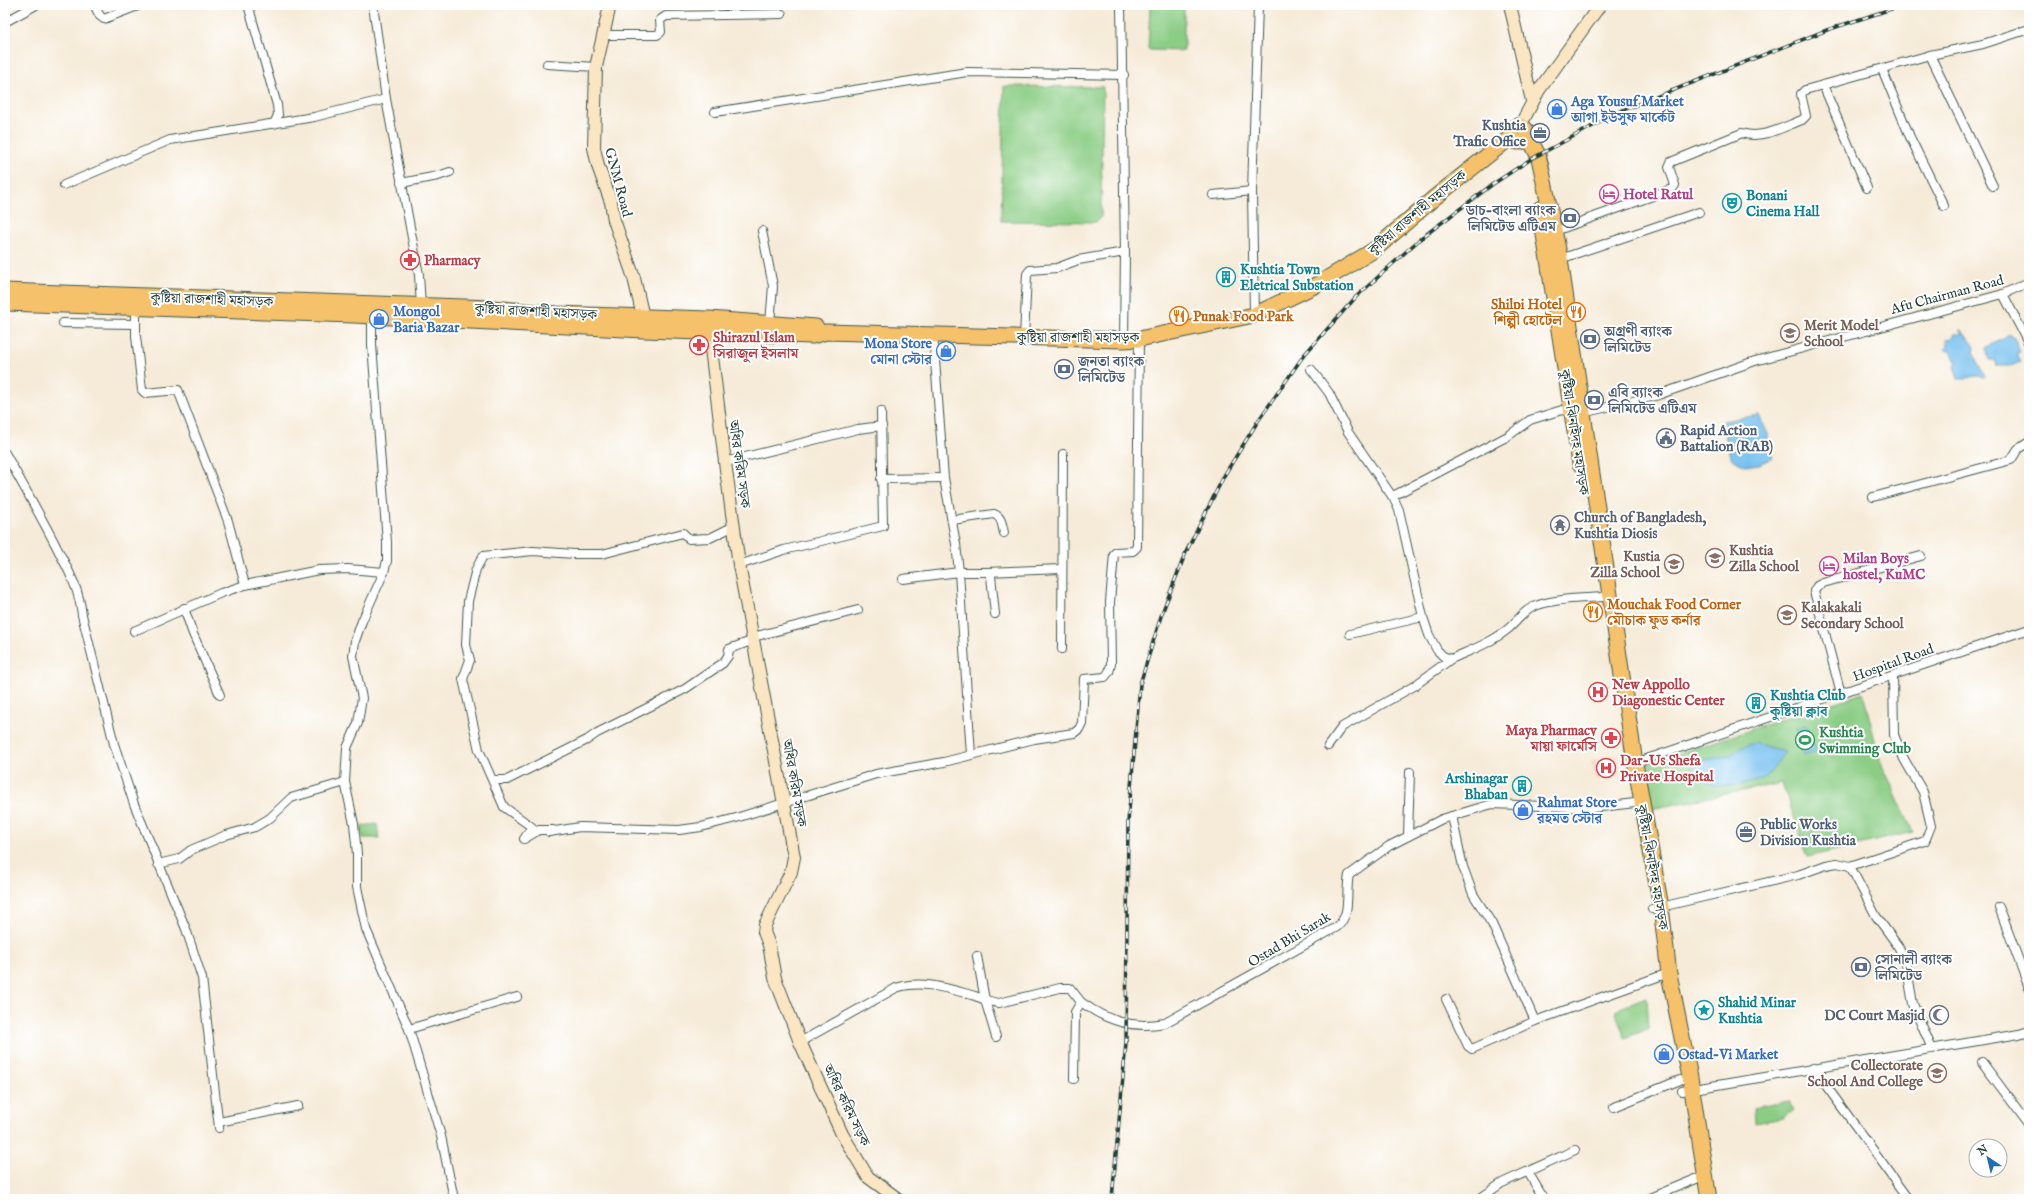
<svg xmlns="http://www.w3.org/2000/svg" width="2034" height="1204" font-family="'IM FELL English','Noto Serif Bengali',serif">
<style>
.built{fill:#f4d3c0}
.green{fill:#8bcd85;stroke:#55855c}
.water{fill:#75c0ee;stroke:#4a7e91}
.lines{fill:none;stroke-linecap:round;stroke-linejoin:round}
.street-casing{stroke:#3f574d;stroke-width:10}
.secondary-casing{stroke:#3f574d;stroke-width:14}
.highway-casing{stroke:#3f574d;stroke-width:17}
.street{stroke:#fff;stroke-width:8}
.secondary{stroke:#fbe6c4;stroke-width:12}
.highway{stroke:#f5c16b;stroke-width:15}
.rail-casing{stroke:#1f3d34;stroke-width:3.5}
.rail{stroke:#fff;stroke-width:2;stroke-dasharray:6;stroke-linecap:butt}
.labels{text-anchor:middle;stroke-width:4;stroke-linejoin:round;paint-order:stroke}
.shop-label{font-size:14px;font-weight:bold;fill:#366cbe;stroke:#fff;text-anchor:start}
.service-label{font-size:14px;font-weight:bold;fill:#4e5e75;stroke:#fff;text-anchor:start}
.street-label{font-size:14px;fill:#1f3d34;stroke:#fff}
.hotel-label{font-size:14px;font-weight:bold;fill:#b23c85;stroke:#fff;text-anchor:start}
.culture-label{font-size:14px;font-weight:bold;fill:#0d838f;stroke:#fff;text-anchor:start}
.health-label{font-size:14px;font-weight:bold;fill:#be3a42;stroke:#fff;text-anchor:start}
.food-label{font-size:14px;font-weight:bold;fill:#c56008;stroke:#fff;text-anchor:start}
.education-label{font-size:14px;font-weight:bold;fill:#785e54;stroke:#fff;text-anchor:start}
.worship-label{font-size:14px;font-weight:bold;fill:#5b616d;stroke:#fff;text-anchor:start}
.leisure-label{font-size:14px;font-weight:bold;fill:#27864d;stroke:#fff;text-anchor:start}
</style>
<rect width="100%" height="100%" fill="#fff"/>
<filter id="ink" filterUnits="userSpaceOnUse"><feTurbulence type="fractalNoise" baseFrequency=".025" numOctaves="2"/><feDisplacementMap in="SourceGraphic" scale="8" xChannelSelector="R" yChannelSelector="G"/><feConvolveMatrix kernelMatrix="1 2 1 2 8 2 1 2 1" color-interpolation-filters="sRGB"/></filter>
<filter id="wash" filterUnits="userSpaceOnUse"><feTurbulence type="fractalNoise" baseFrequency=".012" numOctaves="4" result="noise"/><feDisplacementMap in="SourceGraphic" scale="16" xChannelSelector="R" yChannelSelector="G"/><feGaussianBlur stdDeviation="0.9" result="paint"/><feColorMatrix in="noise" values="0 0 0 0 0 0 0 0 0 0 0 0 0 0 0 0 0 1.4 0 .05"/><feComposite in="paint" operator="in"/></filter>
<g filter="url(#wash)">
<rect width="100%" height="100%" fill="#f6ebd8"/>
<!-- built -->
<path class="built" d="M1615,755L1620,774L1596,780L1591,762Z"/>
<!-- green -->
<g class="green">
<path d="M1150,5H1184V51L1148,50Z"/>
<path d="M1004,86L1103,87L1101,217L1096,222L1001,221Z"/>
<path d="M1863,693L1880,760L1913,832L1808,857L1782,783L1646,810L1640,766Z"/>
<path d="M377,824L379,838H363L361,826Z"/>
<path d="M1646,998L1648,1029L1625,1038L1615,1010Z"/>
<path d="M1789,1101L1793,1111L1784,1118L1755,1123L1754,1108Z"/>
</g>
<!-- water -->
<g class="water">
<path d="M1961,329L1974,347L1973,352L1985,377C1971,374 1970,379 1958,379L1954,367L1956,362L1951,350L1944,349L1948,345L1947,339L1953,338L1954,334H1961Z"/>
<path d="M2008,334L2014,338L2020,352L2017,353V357L2020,362L2011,366H1996L1995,360H1989L1986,348C1993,342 2003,342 2008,334Z"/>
<path d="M1759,415L1768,434V446L1773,458L1759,464L1745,466L1732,459L1727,444L1723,421Z"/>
<path d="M1807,725L1815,752L1804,756L1796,728Z"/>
<path d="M1755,743L1785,752C1779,758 1774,769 1768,775C1760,783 1725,789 1714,785C1705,782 1698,775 1692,768L1702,760L1728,756L1740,748Z"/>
</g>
</g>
<g filter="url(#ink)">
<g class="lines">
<!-- street casing -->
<g class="street-casing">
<g id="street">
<path d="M94,5L100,16L104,19L140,5"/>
<path d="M248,5L277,105L278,115L274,124"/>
<path d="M373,5L386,99L419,275L421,306"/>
<path d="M1121,5L1125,252L1124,340"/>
<path d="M5,22L36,5"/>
<path d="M604,35H657L661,32L660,20L666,16L782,14"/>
<path d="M1930,55L1993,186"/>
<path d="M547,64L596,67"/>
<path d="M1882,69L1910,137L1944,206"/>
<path d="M1823,85L1867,188"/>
<path d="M715,112L967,72L1124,75"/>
<path d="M401,183L438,176L450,172"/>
<path d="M64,185L170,140L314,117L386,99"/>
<path d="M1213,195L1252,191"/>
<path d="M762,231L773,286L770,323"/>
<path d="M1555,231L1672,189L1675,185L1669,167L1671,162L1742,133C1761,140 1783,127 1802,120L1806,116L1801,94L1805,90L1930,55L1983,44L2029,29"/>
<path d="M1560,259L1699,212"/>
<path d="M2003,294L2029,344"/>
<path d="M136,308V336L142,390L145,393L178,390L228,521L245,585"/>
<path d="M1254,315L1252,191L1258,5"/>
<path d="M372,317V345L387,542V561L384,572L362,621L355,641L353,656L362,698L358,723L347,748L345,782L354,824L357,854V887L366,929L409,1029L441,1136L454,1199"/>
<path d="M63,323L136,324"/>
<path d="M933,334L944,478L956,544L959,572L971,755"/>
<path d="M1024,338L1027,274L1030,270L1057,268L1078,260L1125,252"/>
<path d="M1311,369L1329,393L1348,432L1394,499L1399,510L1423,617L1429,635L1437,650L1443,656L1451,659C1471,650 1491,643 1508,629C1517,622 1522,612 1533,607C1554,598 1581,599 1603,597"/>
<path d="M5,453C22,483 39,513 55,544C67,568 79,587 82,615L114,744L134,804L186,929L202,978L219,1128"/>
<path d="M725,462L858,429L882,426"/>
<path d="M881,479L944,478"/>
<path d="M1393,496L1508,436L1530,420L1562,410L1582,413L1655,396L1755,361L2003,294L2029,282"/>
<path d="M1873,497L2011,460L2018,449L2029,442"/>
<path d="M952,520L994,514C1002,517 1002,525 1004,533"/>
<path d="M739,565L784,550L883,526L881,411"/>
<path d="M987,572L1062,569"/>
<path d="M903,579L959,572H987L991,576L995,614"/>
<path d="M184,608L193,634L220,695"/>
<path d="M134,631L221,593L245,585L319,570L348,569L384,572"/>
<path d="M1350,634L1423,617"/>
<path d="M753,637L858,610"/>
<path d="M1062,649L1063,454"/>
<path d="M1841,694L1814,591L1817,586L1823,583L1921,556"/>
<path d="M1328,746L1342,727L1414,686L1451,659"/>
<path d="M1632,764L2029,629"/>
<path d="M493,780H507L587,740L597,733L685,689L723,663L728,656L729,649L754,640"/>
<path d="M1452,816L1463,867L1473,894L1492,924L1535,1021"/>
<path d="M553,830H539L524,839L532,827L504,807L479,750L463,679L470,660L466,645L468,601L476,569L483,556L533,551L574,554H602L683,533L689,539L710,538L734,526"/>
<path d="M549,832L580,827L679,830L701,827L736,818L876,774L944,762L1034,739L1074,733L1079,729L1082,723L1084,679L1105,677L1109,672L1111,664L1110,602L1114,554L1116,552L1133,551L1137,547L1139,339"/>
<path d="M1408,836L1410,772"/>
<path d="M158,864L179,859L191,850L226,835L255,827L270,818L291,798L345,782"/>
<path d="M1850,866L1876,916L1898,946L1906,963L1913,1004L1932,1049"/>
<path d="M1999,907L2029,988"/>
<path d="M1652,909L1798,875L1826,865L1837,863L1850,866L1925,841L1931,826L1923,792L1904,759L1894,735L1893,676"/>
<path d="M977,956L985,1000L996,1037"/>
<path d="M1446,999L1468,1046L1472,1049L1535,1021L1663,975"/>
<path d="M1081,1002C1107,1021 1132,1029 1165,1023L1337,927C1352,914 1345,893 1349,875L1389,846L1442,819L1492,804L1592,808L1635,803"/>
<path d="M409,1029L517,997"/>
<path d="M800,1042L896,988C921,979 950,989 975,996C983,999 990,1002 999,1003L1060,988H1070L1081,1002L1075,1012L1074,1079"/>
<path d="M1982,1062L2029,1125"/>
<path d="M1813,1068L1909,1199"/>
<path d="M1682,1091L2019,1034L2029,1031"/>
<path d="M1614,1107L1680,1080"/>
<path d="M219,1122L298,1106"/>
<path d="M1528,1172L1544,1199"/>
<path d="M1479,1199L1502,1183L1575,1150"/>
<path d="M1647,1199L1696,1179"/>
</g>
</g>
<!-- secondary casing -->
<g class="secondary-casing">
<g id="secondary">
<path d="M610,5L596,67L594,148L598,166L611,202L614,220L634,278L643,317"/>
<path d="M1510,5L1532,101"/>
<path d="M1520,126L1539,90L1600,5"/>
<path d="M708,324L725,462L739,565L794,857L791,872L765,925L764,932L769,945L775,978L800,1042L842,1134L868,1177L898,1199"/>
</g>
</g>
<!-- highway casing -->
<g class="highway-casing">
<g id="highway">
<circle cx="1519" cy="134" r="8"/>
<path d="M1527,134L1538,155L1541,167L1560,259L1635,763L1661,907L1669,974L1690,1077L1709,1199"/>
<path d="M1540,209L1580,464"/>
<path d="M5,291L492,308L557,314L709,319L816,327"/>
<path d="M5,303L353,315L644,330L812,336L826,332L1124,340L1139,339L1254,315L1318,284L1374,250L1434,198L1511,137"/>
</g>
</g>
<!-- street -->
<use href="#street" class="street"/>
<!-- secondary -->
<use href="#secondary" class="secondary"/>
<!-- highway -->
<use href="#highway" class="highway"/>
<!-- rail casing -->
<g class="rail-casing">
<path id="rail" d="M1112,1199L1126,1043L1128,822L1140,684L1162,613L1186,552L1225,474L1258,421L1304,355L1356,297L1420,239L1493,184L1531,159L1623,110L1827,30L1903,5"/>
</g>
<!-- rail -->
<use href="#rail" class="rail"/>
</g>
</g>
<!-- icons -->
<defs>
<g id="shop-ring" transform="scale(1)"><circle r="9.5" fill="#fff" stroke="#3f7fe0" stroke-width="1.5"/><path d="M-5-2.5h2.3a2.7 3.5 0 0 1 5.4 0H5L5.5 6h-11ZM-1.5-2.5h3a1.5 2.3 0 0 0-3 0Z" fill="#3f7fe0"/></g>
<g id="office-ring" transform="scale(1)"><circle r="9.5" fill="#fff" stroke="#5c6f8a" stroke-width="1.5"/><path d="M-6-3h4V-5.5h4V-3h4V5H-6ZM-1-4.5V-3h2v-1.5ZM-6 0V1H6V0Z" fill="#5c6f8a"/></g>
<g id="hotel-ring" transform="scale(1)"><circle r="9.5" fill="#fff" stroke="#d1479c" stroke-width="1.5"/><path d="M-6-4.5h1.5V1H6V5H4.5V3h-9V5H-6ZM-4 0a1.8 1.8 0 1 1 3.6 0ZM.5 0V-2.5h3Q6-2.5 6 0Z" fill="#d1479c"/></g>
<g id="theatre-ring" transform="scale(1)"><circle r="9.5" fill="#fff" stroke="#0f9aa8" stroke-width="1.5"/><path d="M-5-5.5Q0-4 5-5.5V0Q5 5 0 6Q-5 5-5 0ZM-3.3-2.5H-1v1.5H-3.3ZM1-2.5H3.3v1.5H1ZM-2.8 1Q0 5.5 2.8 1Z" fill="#0f9aa8"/></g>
<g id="bank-ring" transform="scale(1)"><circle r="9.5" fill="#fff" stroke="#5c6f8a" stroke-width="1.5"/><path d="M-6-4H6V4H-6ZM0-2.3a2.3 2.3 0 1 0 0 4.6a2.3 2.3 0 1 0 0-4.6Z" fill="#5c6f8a"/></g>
<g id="pharmacy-ring" transform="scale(1)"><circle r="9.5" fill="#fff" stroke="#e0444e" stroke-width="1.5"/><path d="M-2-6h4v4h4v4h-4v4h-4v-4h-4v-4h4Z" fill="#e0444e"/></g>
<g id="building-ring" transform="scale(1)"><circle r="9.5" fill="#fff" stroke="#0f9aa8" stroke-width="1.5"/><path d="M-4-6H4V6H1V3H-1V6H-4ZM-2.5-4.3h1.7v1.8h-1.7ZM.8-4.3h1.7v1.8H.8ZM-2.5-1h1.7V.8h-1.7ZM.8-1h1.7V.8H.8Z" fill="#0f9aa8"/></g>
<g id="restaurant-ring" transform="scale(1)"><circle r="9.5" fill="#fff" stroke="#e8710a" stroke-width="1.5"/><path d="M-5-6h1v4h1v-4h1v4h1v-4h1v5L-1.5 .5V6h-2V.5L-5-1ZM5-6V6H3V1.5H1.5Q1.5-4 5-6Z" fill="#e8710a"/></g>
<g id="school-ring" transform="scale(1)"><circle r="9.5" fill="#fff" stroke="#8d6e63" stroke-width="1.5"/><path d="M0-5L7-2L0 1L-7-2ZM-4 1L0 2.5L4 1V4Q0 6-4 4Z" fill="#8d6e63"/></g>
<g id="civic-ring" transform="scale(1)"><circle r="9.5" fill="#fff" stroke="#5c6f8a" stroke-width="1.5"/><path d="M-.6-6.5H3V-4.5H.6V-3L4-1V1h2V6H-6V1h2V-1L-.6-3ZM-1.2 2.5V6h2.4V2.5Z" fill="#5c6f8a"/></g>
<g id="temple-ring" transform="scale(1)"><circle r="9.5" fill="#fff" stroke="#6b7280" stroke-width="1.5"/><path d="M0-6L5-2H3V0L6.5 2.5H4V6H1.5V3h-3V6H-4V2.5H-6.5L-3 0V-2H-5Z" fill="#6b7280"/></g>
<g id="hospital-ring" transform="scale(1)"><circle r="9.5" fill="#fff" stroke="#e0444e" stroke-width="1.5"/><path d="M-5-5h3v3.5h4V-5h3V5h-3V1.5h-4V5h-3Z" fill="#e0444e"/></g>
<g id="stadium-ring" transform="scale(1)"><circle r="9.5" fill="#fff" stroke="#2e9e5b" stroke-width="1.5"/><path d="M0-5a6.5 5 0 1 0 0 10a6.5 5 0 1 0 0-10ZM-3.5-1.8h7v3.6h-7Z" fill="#2e9e5b"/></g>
<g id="sight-ring" transform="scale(1)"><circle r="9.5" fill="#fff" stroke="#0f9aa8" stroke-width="1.5"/><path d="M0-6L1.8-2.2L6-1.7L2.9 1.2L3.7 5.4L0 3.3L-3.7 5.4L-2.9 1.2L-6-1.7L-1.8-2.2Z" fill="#0f9aa8"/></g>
<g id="mosque-ring" transform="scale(1)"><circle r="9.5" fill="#fff" stroke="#6b7280" stroke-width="1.5"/><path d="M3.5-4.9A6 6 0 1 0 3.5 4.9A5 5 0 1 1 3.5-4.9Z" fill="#6b7280"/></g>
</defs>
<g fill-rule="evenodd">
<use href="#shop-ring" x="1557" y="109"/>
<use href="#office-ring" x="1540" y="133"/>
<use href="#hotel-ring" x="1609" y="194"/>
<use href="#theatre-ring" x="1732" y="203"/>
<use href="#bank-ring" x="1570" y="218"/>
<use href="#pharmacy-ring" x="410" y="260"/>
<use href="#building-ring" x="1226" y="277"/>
<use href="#restaurant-ring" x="1576" y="312"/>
<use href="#restaurant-ring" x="1179" y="316"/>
<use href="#shop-ring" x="379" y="319"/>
<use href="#school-ring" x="1790" y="333"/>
<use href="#bank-ring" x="1590" y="339"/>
<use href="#pharmacy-ring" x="699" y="345"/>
<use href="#shop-ring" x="946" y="351"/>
<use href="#bank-ring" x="1064" y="369"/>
<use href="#bank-ring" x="1594" y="400"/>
<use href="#civic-ring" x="1666" y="438"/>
<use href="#temple-ring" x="1560" y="525"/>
<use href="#school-ring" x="1715" y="558"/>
<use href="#school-ring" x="1674" y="564"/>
<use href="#hotel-ring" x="1829" y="566"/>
<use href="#restaurant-ring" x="1593" y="612"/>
<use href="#school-ring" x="1787" y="615"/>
<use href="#hospital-ring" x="1598" y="692"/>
<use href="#building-ring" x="1756" y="703"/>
<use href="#pharmacy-ring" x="1611" y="738"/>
<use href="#stadium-ring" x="1805" y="740"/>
<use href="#hospital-ring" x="1606" y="768"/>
<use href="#building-ring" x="1522" y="786"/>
<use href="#shop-ring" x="1523" y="810"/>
<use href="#office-ring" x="1746" y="832"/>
<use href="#bank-ring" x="1861" y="967"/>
<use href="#sight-ring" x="1704" y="1010"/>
<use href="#mosque-ring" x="1939" y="1015"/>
<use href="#shop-ring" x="1664" y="1054"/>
<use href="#school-ring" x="1937" y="1073"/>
</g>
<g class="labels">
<!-- shop labels -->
<g class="shop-label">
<text x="1571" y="106">Aga Yousuf Market<tspan x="1571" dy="16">আগা ইউসুফ মার্কেট</tspan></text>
<text x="393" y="316">Mongol<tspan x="393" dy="16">Baria Bazar</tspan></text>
<text x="932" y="348" text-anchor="end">Mona Store<tspan x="932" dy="16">মোনা স্টোর</tspan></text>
<text x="1537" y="807">Rahmat Store<tspan x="1537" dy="16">রহমত স্টোর</tspan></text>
<text x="1678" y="1059">Ostad-Vi Market</text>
</g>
<!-- service labels -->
<g class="service-label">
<text x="1526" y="130" text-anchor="end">Kushtia<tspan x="1526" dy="16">Trafic Office</tspan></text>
<text x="1556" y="215" text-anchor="end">ডাচ-বাংলা ব্যাংক<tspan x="1556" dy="16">লিমিটেড এটিএম</tspan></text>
<text x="1604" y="336">অগ্রণী ব্যাংক<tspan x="1604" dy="16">লিমিটেড</tspan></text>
<text x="1078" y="366">জনতা ব্যাংক<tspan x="1078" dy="16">লিমিটেড</tspan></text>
<text x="1608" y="397">এবি ব্যাংক<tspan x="1608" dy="16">লিমিটেড এটিএম</tspan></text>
<text x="1680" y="435">Rapid Action<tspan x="1680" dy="16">Battalion (RAB)</tspan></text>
<text x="1760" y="829">Public Works<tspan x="1760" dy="16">Division Kushtia</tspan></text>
<text x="1875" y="964">সোনালী ব্যাংক<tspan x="1875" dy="16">লিমিটেড</tspan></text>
</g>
<!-- street labels -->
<g class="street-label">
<text transform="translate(619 182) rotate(75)" y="5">GNM Road</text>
<text transform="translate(1417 212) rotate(-40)" y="5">কুষ্টিয়া রাজশাহী মহাসড়ক</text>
<text transform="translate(1947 294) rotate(-15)" y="5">Afu Chairman Road</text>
<text transform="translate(212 299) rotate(2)" y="5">কুষ্টিয়া রাজশাহী মহাসড়ক</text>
<text transform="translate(536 311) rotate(3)" y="5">কুষ্টিয়া রাজশাহী মহাসড়ক</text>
<text x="1078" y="342">কুষ্টিয়া রাজশাহী মহাসড়ক</text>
<text transform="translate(1575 432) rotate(81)" y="5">কুষ্টিয়া-ঝিনাইদহ মহাসড়ক</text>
<text transform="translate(740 464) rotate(82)" y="5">অধির করিম সড়ক</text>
<text transform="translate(1893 662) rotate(-20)" y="5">Hospital Road</text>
<text transform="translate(795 783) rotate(80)" y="5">অধির করিম সড়ক</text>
<text transform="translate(1653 867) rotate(80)" y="5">কুষ্টিয়া-ঝিনাইদহ মহাসড়ক</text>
<text transform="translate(1289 939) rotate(-31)" y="5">Ostad Bhi Sarak</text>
<text transform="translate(847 1105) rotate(64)" y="5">অধির করিম সড়ক</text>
</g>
<!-- hotel labels -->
<g class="hotel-label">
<text x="1623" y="199">Hotel Ratul</text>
<text x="1843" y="563">Milan Boys<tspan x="1843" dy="16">hostel, KuMC</tspan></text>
</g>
<!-- culture labels -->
<g class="culture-label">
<text x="1746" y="200">Bonani<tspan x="1746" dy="16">Cinema Hall</tspan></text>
<text x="1240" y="274">Kushtia Town<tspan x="1240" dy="16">Eletrical Substation</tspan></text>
<text x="1770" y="700">Kushtia Club<tspan x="1770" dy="16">কুষ্টিয়া ক্লাব</tspan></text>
<text x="1508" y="783" text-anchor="end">Arshinagar<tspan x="1508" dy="16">Bhaban</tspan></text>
<text x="1718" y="1007">Shahid Minar<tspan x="1718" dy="16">Kushtia</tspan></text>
</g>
<!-- health labels -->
<g class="health-label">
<text x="424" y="265">Pharmacy</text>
<text x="713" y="342">Shirazul Islam<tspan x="713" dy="16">সিরাজুল ইসলাম</tspan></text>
<text x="1612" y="689">New Appollo<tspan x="1612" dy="16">Diagonestic Center</tspan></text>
<text x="1597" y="735" text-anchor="end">Maya Pharmacy<tspan x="1597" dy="16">মায়া ফার্মেসি</tspan></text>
<text x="1620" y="765">Dar-Us Shefa<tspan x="1620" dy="16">Private Hospital</tspan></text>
</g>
<!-- food labels -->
<g class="food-label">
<text x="1562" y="309" text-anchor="end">Shilpi Hotel<tspan x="1562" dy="16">শিল্পী হোটেল</tspan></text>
<text x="1193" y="321">Punak Food Park</text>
<text x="1607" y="609">Mouchak Food Corner<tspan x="1607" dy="16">মৌচাক ফুড কর্নার</tspan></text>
</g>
<!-- education labels -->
<g class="education-label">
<text x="1804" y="330">Merit Model<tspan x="1804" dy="16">School</tspan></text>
<text x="1729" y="555">Kushtia<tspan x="1729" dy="16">Zilla School</tspan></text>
<text x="1660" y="561" text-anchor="end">Kustia<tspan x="1660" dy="16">Zilla School</tspan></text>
<text x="1801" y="612">Kalakakali<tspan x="1801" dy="16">Secondary School</tspan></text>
<text x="1923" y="1070" text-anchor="end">Collectorate<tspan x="1923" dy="16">School And College</tspan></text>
</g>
<!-- worship labels -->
<g class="worship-label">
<text x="1574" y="522">Church of Bangladesh,<tspan x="1574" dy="16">Kushtia Diosis</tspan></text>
<text x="1925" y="1020" text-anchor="end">DC Court Masjid</text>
</g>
<!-- leisure labels -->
<g class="leisure-label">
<text x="1819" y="737">Kushtia<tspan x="1819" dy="16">Swimming Club</tspan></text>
</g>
</g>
<!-- margin -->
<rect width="2034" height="1204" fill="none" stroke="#fff" stroke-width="20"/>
<!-- north arrow -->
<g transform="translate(1988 1158) rotate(325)"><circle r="19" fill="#ffffff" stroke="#a5b1ae"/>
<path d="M0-3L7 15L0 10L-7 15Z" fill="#1f6fb2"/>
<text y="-6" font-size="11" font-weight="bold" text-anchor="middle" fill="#1f3d34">N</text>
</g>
</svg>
